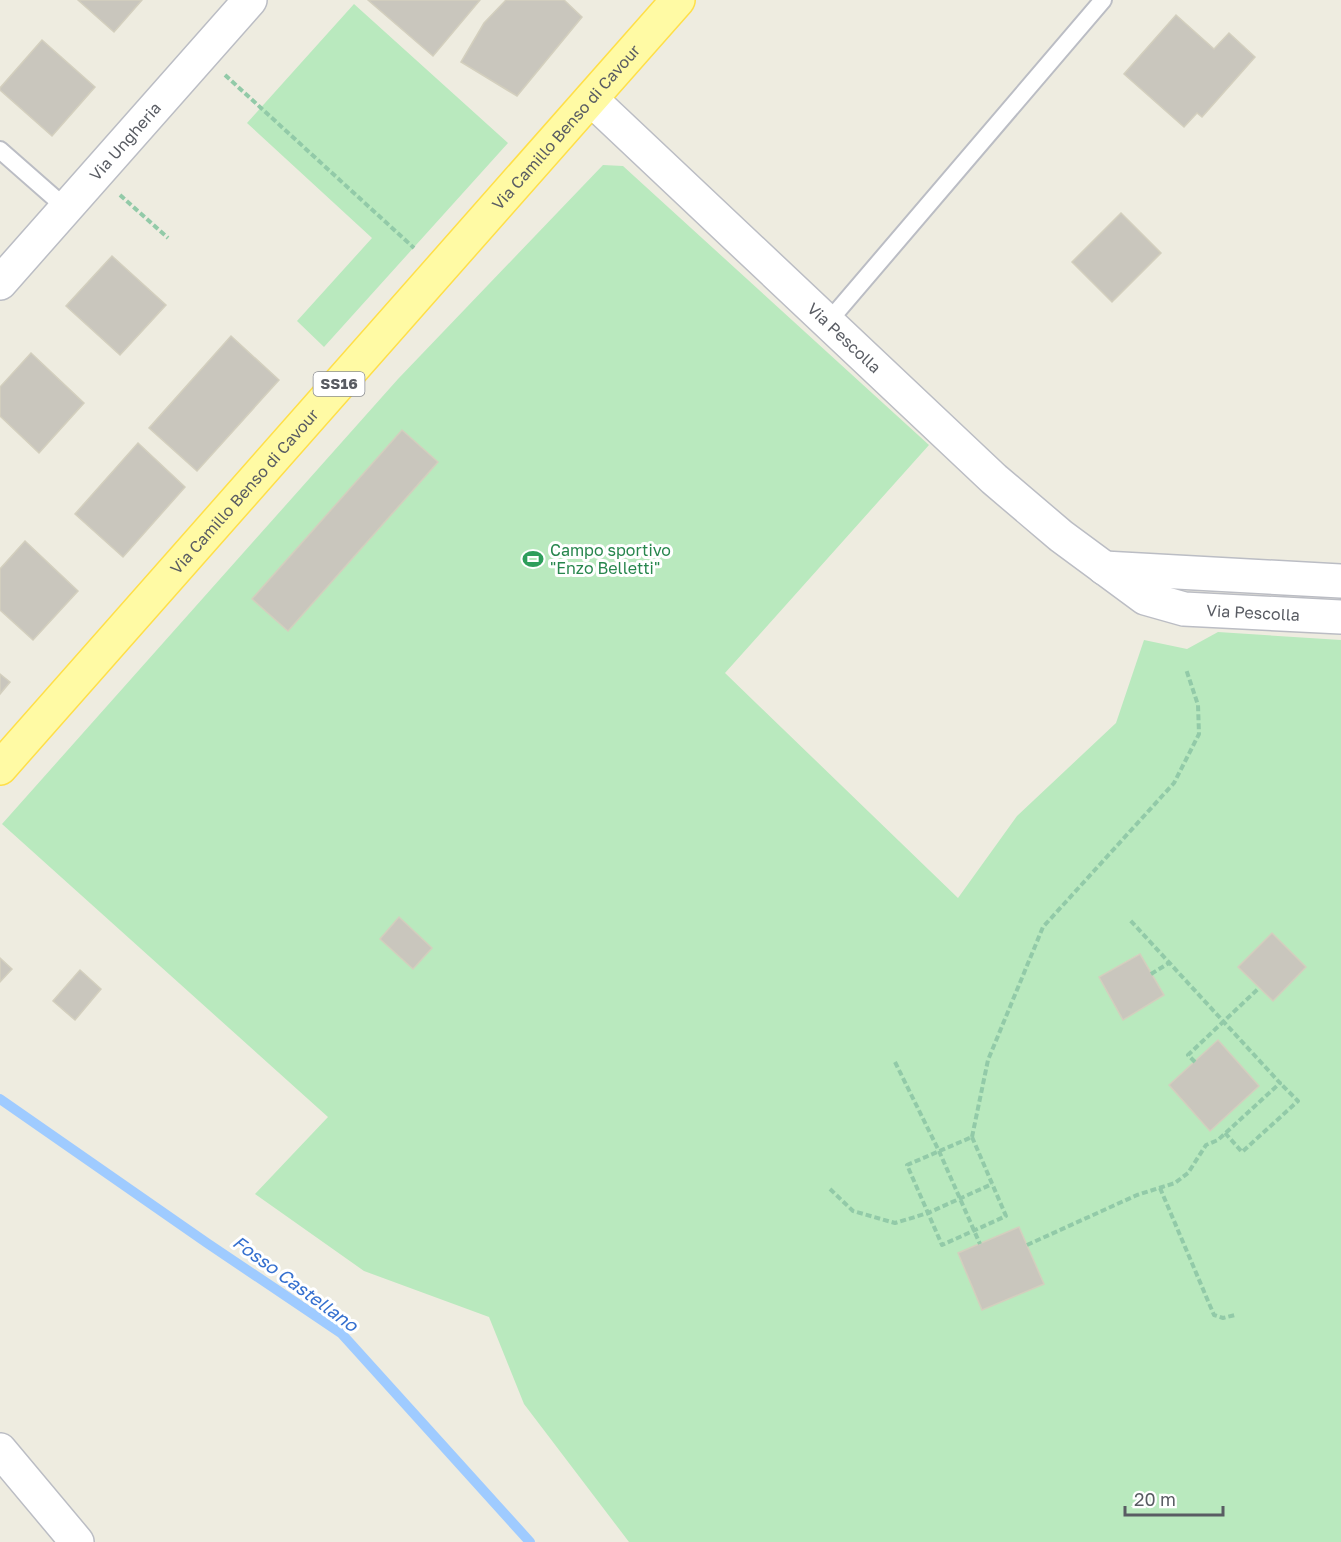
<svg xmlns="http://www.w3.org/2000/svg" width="1341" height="1542" font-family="'Golos Text',sans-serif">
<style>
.green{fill:#b9e9be;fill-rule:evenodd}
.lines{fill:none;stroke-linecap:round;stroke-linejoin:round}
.stream{stroke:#9fcbff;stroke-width:10}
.building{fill:#c9c6bd;stroke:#d3cfbe;stroke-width:1.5}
.service-casing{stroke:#bbbdc4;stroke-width:20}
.minor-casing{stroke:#bbbdc4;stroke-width:36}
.tertiary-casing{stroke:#bbbdc4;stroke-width:36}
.primary-casing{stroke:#ffdf48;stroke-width:36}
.path{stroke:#92caa8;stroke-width:4;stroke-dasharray:6 3;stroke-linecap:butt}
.service{stroke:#fff;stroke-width:16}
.minor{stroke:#fff;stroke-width:33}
.tertiary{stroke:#fff;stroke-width:33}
.primary{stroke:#fffaa4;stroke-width:33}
.labels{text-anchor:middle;stroke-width:6;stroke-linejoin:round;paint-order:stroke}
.shield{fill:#fff;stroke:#8b8d92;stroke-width:1.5}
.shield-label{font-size:15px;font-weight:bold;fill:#595c63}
.street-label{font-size:16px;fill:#595c63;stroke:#fff}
.leisure-label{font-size:16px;fill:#27864d;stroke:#fff;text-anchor:start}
.water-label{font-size:18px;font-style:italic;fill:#3570cf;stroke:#fff}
</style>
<rect width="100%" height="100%" fill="#eeece0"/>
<!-- green -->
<g class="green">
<path d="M354,4L508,143L324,347L297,321L372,238L247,123Z"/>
<path d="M603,165L623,166L929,445L725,673L958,898L1017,816L1116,723L1144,640L1187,649L1218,632L1341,640V1542H629L524,1404L489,1317L364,1271L255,1194L328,1117L2,824L398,379ZM1139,954L1164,995L1123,1019L1099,977ZM1218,1040L1259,1086L1210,1131L1169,1085ZM1019,1227L1043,1284L982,1310L958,1253Z"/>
</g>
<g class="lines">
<!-- stream -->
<path class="stream" d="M0,1099L207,1243L341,1333L530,1542"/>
</g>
<!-- building -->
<g class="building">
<path d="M78,0H142L114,32Z"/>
<path d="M368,0H480L433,56Z"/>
<path d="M506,0H564L582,17L517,96L461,62L484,23Z"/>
<path d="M1176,15L1214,49L1229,33L1255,57L1202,117L1197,113L1184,127L1124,74Z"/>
<path d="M42,40L95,87L52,136L0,90V88Z"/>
<path d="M1121,213L1161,253L1112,302L1072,262Z"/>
<path d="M112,256L166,305L120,355L66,306Z"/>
<path d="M231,336L279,380L197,471L149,428Z"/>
<path d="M31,353L84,403L39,453L0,416V387Z"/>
<path d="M402,430L438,462L288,631L252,599Z"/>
<path d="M138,443L185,487L123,557L75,514Z"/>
<path d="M25,541L78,591L33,640L0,610V569Z"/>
<path d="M0,674L10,682L0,694Z"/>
<path d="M399,917L432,948L413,969L380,939Z"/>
<path d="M1272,933L1306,967L1273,1001L1238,967Z"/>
<path d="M1140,954L1164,995L1123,1020L1099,977Z"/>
<path d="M0,958L12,969L0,982Z"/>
<path d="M80,970L101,989L75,1020L53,1001Z"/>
<path d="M1218,1040L1259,1086L1210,1131L1169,1085Z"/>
<path d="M1019,1227L1044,1284L982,1310L958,1253Z"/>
</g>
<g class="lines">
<!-- service casing -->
<g class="service-casing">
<g id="service">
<path d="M0,150L66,208"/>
<path d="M828,322L1103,0"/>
</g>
</g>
<!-- minor casing -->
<g class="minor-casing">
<g id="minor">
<path id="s1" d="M0,283L250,0"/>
</g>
</g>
<!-- tertiary casing -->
<g class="tertiary-casing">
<g id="tertiary">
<path id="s2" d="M591,99L994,479L1061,536L1145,598L1184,609L1341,617"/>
<path d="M1104,568L1341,581"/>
<path d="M0,1450L77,1542"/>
</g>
</g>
<!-- primary casing -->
<g class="primary-casing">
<g id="primary">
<path id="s3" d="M0,768L678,0"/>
</g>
</g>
<!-- path -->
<g class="path">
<path d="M225,75L414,248"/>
<path d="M120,195L168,238"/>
<path d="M1151,974L1169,963"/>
<path d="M895,1062L939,1151L980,1244"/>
<path d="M1195,1062L1188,1055L1259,988"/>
<path d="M1225,1133L1242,1152L1298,1101L1280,1083"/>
<path d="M972,1137L988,1060L1043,927L1174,783L1199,734L1198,705L1186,669"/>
<path d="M972,1137L1006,1216L942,1245L907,1165Z"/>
<path d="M1160,1188L1214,1315L1223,1318L1235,1315"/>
<path d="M830,1189L853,1211L895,1223L928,1213L992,1184"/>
<path d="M1027,1245L1137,1195L1175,1183L1188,1173L1206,1145L1218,1140L1280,1083L1130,920"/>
</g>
<!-- service -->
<use href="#service" class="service"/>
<!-- minor -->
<use href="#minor" class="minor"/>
<!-- tertiary -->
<use href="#tertiary" class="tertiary"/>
<!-- primary -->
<use href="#primary" class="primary"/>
</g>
<!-- icons -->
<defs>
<g id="stadium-bare" transform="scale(1.62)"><path d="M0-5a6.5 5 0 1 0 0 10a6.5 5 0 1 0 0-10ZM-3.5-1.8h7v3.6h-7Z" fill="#2e9e5b" stroke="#fff" stroke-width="2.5" paint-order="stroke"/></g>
</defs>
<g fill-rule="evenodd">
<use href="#stadium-bare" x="533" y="559"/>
</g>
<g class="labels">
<!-- shield labels -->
<rect class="shield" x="313.5" y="372" width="51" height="24" rx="4.5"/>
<g class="shield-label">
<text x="339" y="389">SS16</text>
</g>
<!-- street labels -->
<g class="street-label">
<text dy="6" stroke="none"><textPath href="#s3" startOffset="855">Via Camillo Benso di Cavour</textPath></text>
<text dy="6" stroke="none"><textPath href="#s1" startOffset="189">Via Ungheria</textPath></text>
<text dy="6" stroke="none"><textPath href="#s2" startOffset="348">Via Pescolla</textPath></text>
<text dy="6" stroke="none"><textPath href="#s3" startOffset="369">Via Camillo Benso di Cavour</textPath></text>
<text dy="6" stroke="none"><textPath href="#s2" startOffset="856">Via Pescolla</textPath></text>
</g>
<!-- leisure labels -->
<g class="leisure-label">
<text x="550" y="556">Campo sportivo<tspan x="550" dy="18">"Enzo Belletti"</tspan></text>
</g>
<!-- water labels -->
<g class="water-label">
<text transform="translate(295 1284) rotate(36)" y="6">Fosso Castellano</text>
</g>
</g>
<!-- scale -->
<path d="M1125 1506v9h98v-9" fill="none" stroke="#595c63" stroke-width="3"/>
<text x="1134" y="1506" font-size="18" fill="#595c63" stroke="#ffffff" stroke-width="4.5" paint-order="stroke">20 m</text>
</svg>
